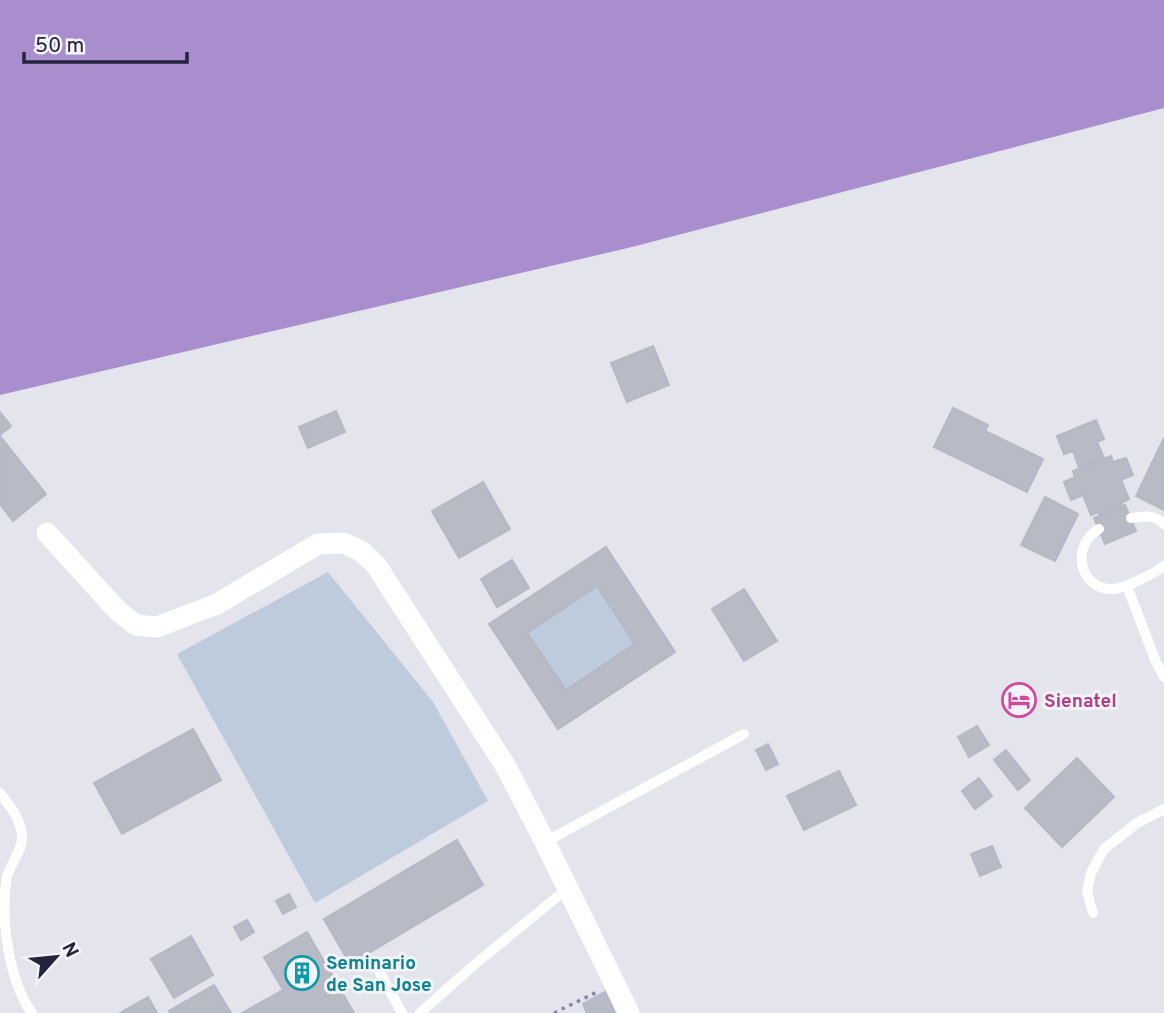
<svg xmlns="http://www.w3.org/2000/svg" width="1164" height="1013" font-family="Overpass,sans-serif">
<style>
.green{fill:#bdcbdc}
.water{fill:#a98ece}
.building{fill:#b8bac6;stroke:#b5b8c5;stroke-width:2;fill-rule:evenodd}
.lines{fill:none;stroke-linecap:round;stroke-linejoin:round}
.path{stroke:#8586ae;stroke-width:3.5;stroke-dasharray:3.5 5;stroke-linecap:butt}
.lane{stroke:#fff;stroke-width:10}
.street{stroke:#fff;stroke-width:21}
.labels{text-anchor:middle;stroke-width:6;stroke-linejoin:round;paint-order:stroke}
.hotel-label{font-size:19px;font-weight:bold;fill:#b23c85;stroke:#f3f4f9;text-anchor:start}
.culture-label{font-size:19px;font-weight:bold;fill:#0d838f;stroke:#f3f4f9;text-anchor:start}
</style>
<rect width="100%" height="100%" fill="#e3e4ec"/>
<!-- green -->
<g class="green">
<path d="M328,572L433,702L488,801L315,903L177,654Z"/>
<path d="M597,586L635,644L566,690L527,633Z"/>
</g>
<!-- water -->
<path class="water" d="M0,0H1164V108L632,247L0,395Z"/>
<!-- building -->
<g class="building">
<path d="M653,346L669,385L627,402L611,363Z"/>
<path d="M953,408L988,425L985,431L1043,459L1027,492L934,447Z"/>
<path d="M336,411L345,432L308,448L299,427Z"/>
<path d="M0,412L11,426L0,435Z"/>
<path d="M1096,420L1104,439L1097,442L1104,458L1079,468L1073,451L1064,454L1057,436Z"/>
<path d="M0,436L46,494L13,521L0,504Z"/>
<path d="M1164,438V510L1136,496Z"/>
<path d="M1111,456L1113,462L1126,458L1133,475L1121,480L1129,499L1121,503L1122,506L1099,515L1098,512L1091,515L1083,495L1071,500L1064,482L1075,477L1073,471Z"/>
<path d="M483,482L510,529L459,558L432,511Z"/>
<path d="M1045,497L1078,514L1055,561L1021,545Z"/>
<path d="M1125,505L1136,531L1105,544L1094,518Z"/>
<path d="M606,547L675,652L558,729L489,624ZM597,586L635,644L566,690L527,633Z"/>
<path d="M512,560L529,588L497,607L481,579Z"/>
<path d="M744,589L777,641L744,661L712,609Z"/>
<path d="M977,726L989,745L969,757L958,737Z"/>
<path d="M193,729L221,780L122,834L94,783Z"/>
<path d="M768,744L778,764L766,770L756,750Z"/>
<path d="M1006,750L1030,780L1018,790L994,760Z"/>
<path d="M1077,758L1114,797L1062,847L1025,808Z"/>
<path d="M839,771L856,805L804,830L787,796Z"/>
<path d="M979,778L992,796L975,809L962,791Z"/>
<path d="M457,840L483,885L350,964L324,919Z"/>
<path d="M992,846L1001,867L980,876L971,854Z"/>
<path d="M289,894L296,907L283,914L276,901Z"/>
<path d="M247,920L254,932L241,940L234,927Z"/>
<path d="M307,932L354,1013H242L283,990L264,957Z"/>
<path d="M191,936L213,975L174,998L151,959Z"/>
<path d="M214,985L231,1013H170L169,1011Z"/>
<path d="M605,992L615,1013H587L583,1004Z"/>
<path d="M148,997L157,1013H120Z"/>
</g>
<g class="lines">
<!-- path -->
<path class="path" d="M554,1013L597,992"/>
<!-- lane -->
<g class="lane">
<path d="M1131,518C1145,516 1153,514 1164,524"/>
<path d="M1099,529C1070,545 1079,590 1113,589C1126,588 1153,574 1164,566"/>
<path d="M1127,586L1156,662L1164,677"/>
<path d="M0,793C11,808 20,817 22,836C23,849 11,864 7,876C0,916 8,980 32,1013"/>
<path d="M545,842L744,734"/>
<path d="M1093,913L1087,891L1091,873L1104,849L1137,823L1164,809"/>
<path d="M379,971L402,1013"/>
<path d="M420,1013L474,965L568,888"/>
</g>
<!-- street -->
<path class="street" d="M47,533L118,611L136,625L157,627L217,604L318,544L344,543L361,551L376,565L505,765L545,842L629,1013"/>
</g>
<!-- icons -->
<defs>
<g id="hotel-ring" transform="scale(1.75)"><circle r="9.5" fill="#f3f4f9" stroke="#d1479c" stroke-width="1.5"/><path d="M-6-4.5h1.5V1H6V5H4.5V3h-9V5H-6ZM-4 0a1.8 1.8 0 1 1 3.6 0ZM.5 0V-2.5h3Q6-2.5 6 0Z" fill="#d1479c"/></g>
<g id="building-ring" transform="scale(1.75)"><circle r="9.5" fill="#f3f4f9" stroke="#0f9aa8" stroke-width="1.5"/><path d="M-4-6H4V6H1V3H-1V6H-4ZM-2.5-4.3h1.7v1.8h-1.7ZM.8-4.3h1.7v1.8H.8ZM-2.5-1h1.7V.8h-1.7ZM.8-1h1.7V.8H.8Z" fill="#0f9aa8"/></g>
</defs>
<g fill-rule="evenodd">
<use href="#hotel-ring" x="1019" y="700"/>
<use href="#building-ring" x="302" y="973"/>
</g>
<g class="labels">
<!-- hotel labels -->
<g class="hotel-label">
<text x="1044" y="707">Sienatel</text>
</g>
<!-- culture labels -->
<g class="culture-label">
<text x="326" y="969">Seminario<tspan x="326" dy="22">de San Jose</tspan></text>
</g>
</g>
<!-- north arrow -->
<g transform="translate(56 957) rotate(63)" stroke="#f3f4f9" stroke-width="5" paint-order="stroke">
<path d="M0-5L12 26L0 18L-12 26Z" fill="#24233c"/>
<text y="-10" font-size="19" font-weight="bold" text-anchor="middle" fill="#24233c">N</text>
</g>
<!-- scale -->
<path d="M24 52v10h163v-10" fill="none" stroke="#24233c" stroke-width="3.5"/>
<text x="35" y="52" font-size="21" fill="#24233c" stroke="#f3f4f9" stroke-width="5" paint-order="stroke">50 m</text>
</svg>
